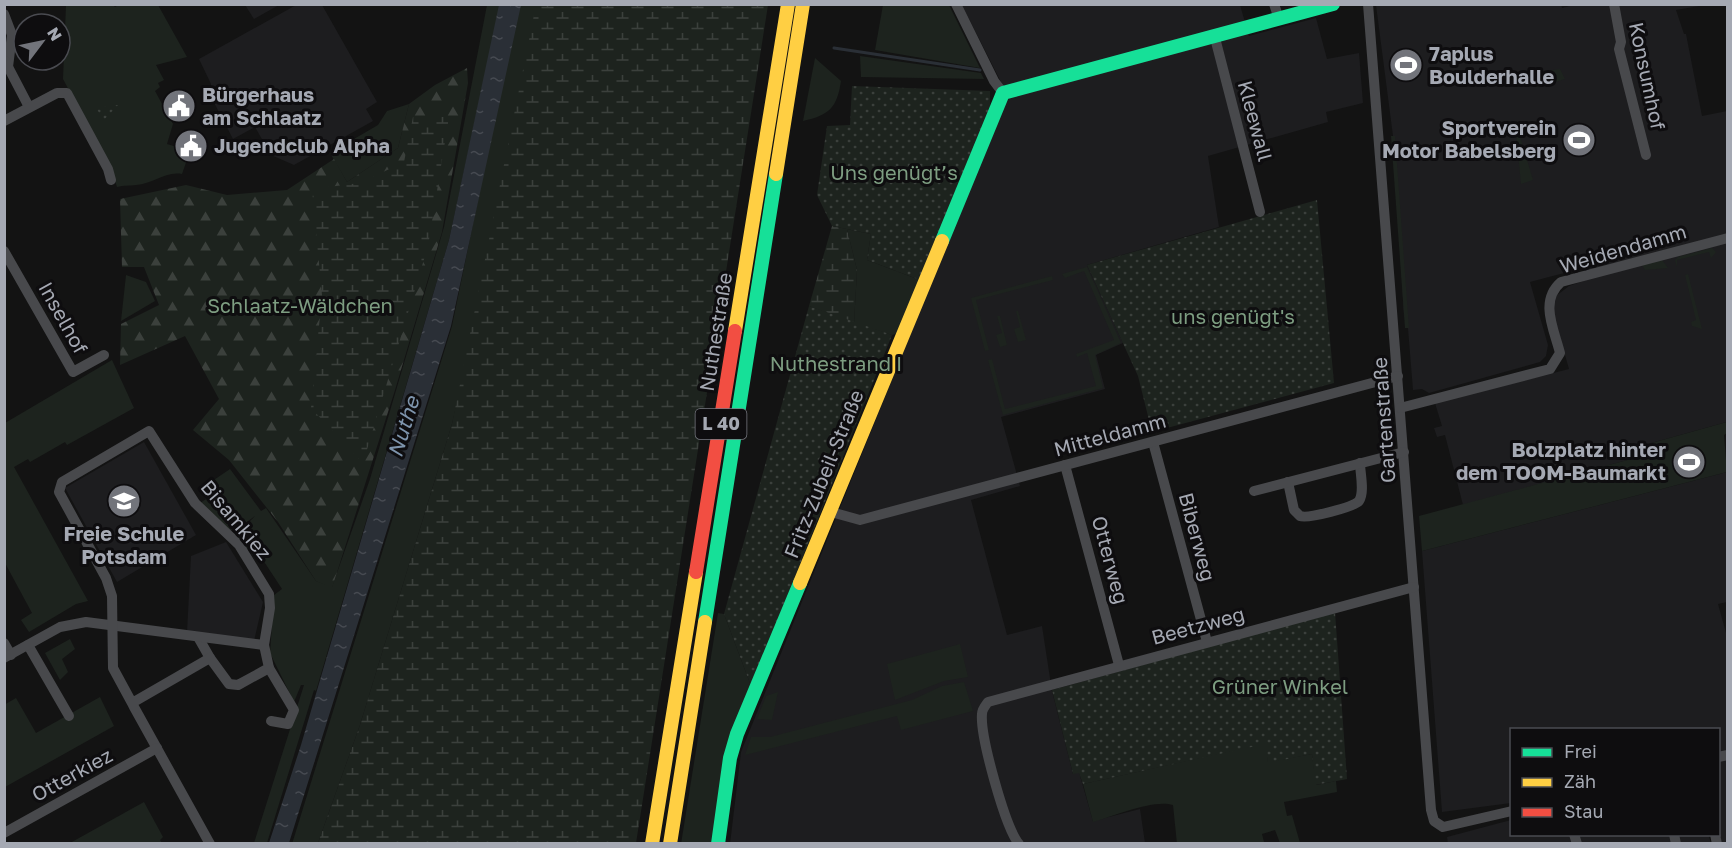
<svg xmlns="http://www.w3.org/2000/svg" width="1732" height="848" font-family="'Golos Text',sans-serif">
<style>
.built{fill:#1d1d1f}
.green{fill:#1d231e}
.forest{fill:url(#forest-firs)}
.wetland{fill:url(#wetland-marsh)}
.garden{fill:url(#garden-dots)}
.water{fill:url(#water-ripples)}
.lines{fill:none;stroke-linecap:round;stroke-linejoin:round}
.stream{stroke:#2a2f36;stroke-width:3}
.street{stroke:#48494c;stroke-width:10}
.fast{stroke:#16e098;stroke-width:14}
.slow{stroke:#ffcf43;stroke-width:14}
.jam{stroke:#f24e42;stroke-width:14}
.labels{text-anchor:middle;stroke-width:6;stroke-linejoin:round;paint-order:stroke}
.shield{fill:#0e0d0f;stroke:#787a82;stroke-width:1.5}
.shield-label{font-size:18px;font-weight:bold;fill:#a5a9b3}
.poi-label{font-size:20px;font-weight:bold;fill:#a5a9b3;stroke:#0e0d0f;text-anchor:start}
.street-label{font-size:20px;fill:#a5a9b3;stroke:#0e0d0f}
.park-label{font-size:20px;fill:#7d9d81;stroke:#0e0d0f}
.water-label{font-size:21px;font-style:italic;fill:#7e94ac;stroke:#0e0d0f}
</style>
<defs>
<pattern id="forest-firs" width="22" height="20" patternUnits="userSpaceOnUse" patternTransform="scale(1.5)"><rect width="22" height="20" fill="#1d231e"/><path d="M5 1l3.5 6h-7zM16 11l3.5 6h-7z" fill="#3b403c"/></pattern>
<pattern id="wetland-marsh" width="20" height="14" patternUnits="userSpaceOnUse" patternTransform="scale(1.5)"><rect width="20" height="14" fill="#1d231e"/><path d="M1 5h8M5 5V1M11 12h8M15 12V8" fill="none" stroke="#3b403c"/></pattern>
<pattern id="garden-dots" width="8" height="8" patternUnits="userSpaceOnUse" patternTransform="scale(1.5)"><rect width="8" height="8" fill="#1d231e"/><path d="M2 2h.1M6 6h.1" fill="none" stroke="#3b403c" stroke-width="1.8" stroke-linecap="round"/></pattern>
<pattern id="water-ripples" width="26" height="14" patternUnits="userSpaceOnUse" patternTransform="scale(1.5)"><rect width="26" height="14" fill="#2a2f36"/><path d="M2 4q2-2 4 0t4 0M15 11q2-2 4 0t4 0" fill="none" stroke="#464a51"/></pattern>
</defs>
<rect width="100%" height="100%" fill="#131313"/>
<!-- built -->
<g class="built">
<path d="M298,4L322,5L377,102L366,109L373,121L294,165L271,155L255,127L233,139L209,93L211,84L199,59Z"/>
<path d="M1561,4L1562,8L1578,4L1705,5L1676,10L1684,34H1686L1702,116L1727,111V422L1648,444L1650,454L1463,505L1445,435L1437,437L1434,428L1442,426L1435,403L1569,369L1553,313L1556,296L1569,286L1586,280L1583,268L1530,282L1548,345L1546,356L1540,362L1429,393L1422,389L1413,390L1407,316L1404,317L1393,136L1376,5Z"/>
<path d="M245,5H279L254,19Z"/>
<path d="M962,5H1240L1249,36L1316,18L1327,59L1359,53L1363,103L1326,112L1328,122L1208,156L1219,227L1087,265L1123,343L1096,355L1105,389L1001,417L1020,486L971,500L1007,635L1042,626L1052,691L1073,774L1079,772L1093,821L1140,809L1145,843L730,844L741,752L1005,101L1001,82Z"/>
<path d="M144,442L196,535L117,582L65,488Z"/>
<path d="M1727,472V602L1718,604L1728,640L1727,843H1722L1719,832L1718,730H1512L1511,803L1442,812L1422,551Z"/>
<path d="M226,542L263,602L254,641L187,632L191,556Z"/>
<path d="M1511,820L1512,834H1708L1711,843L1448,844L1447,837Z"/>
</g>
<!-- green -->
<g class="green">
<path d="M66,5H113L115,7L119,5H158L187,57L156,65L164,80L158,83L160,87L155,91L173,124L167,144L190,151L182,174C165,171 153,184 136,185C129,186 124,185 117,187L111,168L63,79Z"/>
<path d="M487,5H500L449,240L316,691L314,690L267,843H254L304,685H301L294,702L270,653L274,595L282,589L263,560L264,559L261,553L254,556L232,535L238,530L253,547L260,538L252,531L249,533L244,527L255,516L240,527L208,484L230,469L261,511L266,508L316,581L332,587L370,479L444,227Z"/>
<path d="M518,5H547L452,424L360,725L318,843L292,844L452,326Z"/>
<path d="M883,5H949L980,68L875,50Z"/>
<path d="M860,56L981,73L984,79L861,77Z"/>
<path d="M815,58L841,81C837,108 829,115 803,121Z"/>
<path d="M1560,69L1565,79L1536,88L1534,73Z"/>
<path d="M409,104L398,148L347,182L330,153L378,125L387,111Z"/>
<path d="M1523,121L1525,131L1519,133L1533,180L1521,184L1515,123Z"/>
<path d="M1391,136H1395L1409,328H1405Z"/>
<path d="M847,229L871,234L867,260L920,280L898,333L892,335L854,323L857,270Z"/>
<path d="M1712,248L1716,252L1711,258L1709,252L1677,260V267L1675,260L1678,257Z"/>
<path d="M1662,260L1668,268L1645,270L1642,265Z"/>
<path d="M1087,267L1121,343L1095,355L1103,388L1003,415L988,360L992,359L1005,409L1096,386L1087,353L1077,357L1076,354L1114,340L1084,271L1065,278L1062,274Z"/>
<path d="M1688,274L1702,329L1692,326L1691,322L1696,320L1685,275Z"/>
<path d="M126,275L146,282L155,301L121,321Z"/>
<path d="M1052,276L1053,280L976,300L989,350L985,351L971,298Z"/>
<path d="M1016,311H1018L1026,340L1018,342L1014,329L1020,327Z"/>
<path d="M997,316H1000L1007,345L1000,347L996,335L1002,333Z"/>
<path d="M112,360L134,408L67,445L65,442L30,462L28,459L14,467L88,601L76,604L29,632L21,620L32,613L5,563V423Z"/>
<path d="M1727,422V433L1724,435L1727,472L1422,551L1419,516L1650,454L1648,444Z"/>
<path d="M211,496L234,527L230,532L200,503Z"/>
<path d="M718,613L724,614L751,686L712,843L681,844Z"/>
<path d="M70,639L75,649L62,659L68,672L60,680L45,653Z"/>
<path d="M960,644L968,677L944,681L895,700L887,664Z"/>
<path d="M964,682L973,711L901,730L897,716L745,755L751,737H770L912,700L942,686Z"/>
<path d="M778,692L772,720L757,719L766,696Z"/>
<path d="M100,697L114,726L5,787L4,705L16,698L36,733Z"/>
<path d="M1266,743L1268,762L1312,754L1316,785L1336,781L1337,792L1284,802L1287,816L1292,815L1300,843H1280L1275,830L1262,834L1264,842L1261,843L1177,844L1173,805C1153,799 1114,816 1093,822L1083,784Z"/>
<path d="M144,802L163,837L160,840L162,843H70Z"/>
</g>
<!-- forest -->
<path class="forest" d="M467,68L468,83L442,232L395,390L332,588L316,581L278,522L229,460L193,430L219,399L185,336L120,365L121,324L159,305L144,267H122L120,199L186,185L227,195L287,190L334,159L347,182L398,148L409,104L435,85Z"/>
<!-- wetland -->
<g class="wetland">
<path d="M536,5H768L636,843H318L360,725L452,424Z"/>
<path d="M413,117H449L428,246L363,463L311,408L322,295L312,189L360,183L404,162Z"/>
<path d="M832,226L847,229L857,270L854,323L809,306Z"/>
</g>
<!-- garden -->
<g class="garden">
<path d="M852,86L990,91V109L920,280L867,260L871,234L832,226L817,195L827,126L850,125Z"/>
<path d="M118,105L104,120L96,108Z"/>
<path d="M1317,200L1334,383L1152,432L1138,376L1087,265Z"/>
<path d="M809,306L892,335L751,686L724,614Z"/>
<path d="M1335,612L1347,779L1315,785L1312,754L1268,763L1265,744L1083,784L1079,773L1073,774L1052,690Z"/>
</g>
<!-- water -->
<path class="water" d="M499,5H521L451,326L289,843H269L301,745L449,240Z"/>
<g class="lines">
<!-- stream -->
<path class="stream" d="M834,48L980,70"/>
<!-- street -->
<g class="street">
<path d="M956,4L994,81L1003,93"/>
<path d="M1274,4L1279,19"/>
<path d="M1368,4L1431,810L1434,821L1443,827L1512,811"/>
<path d="M1614,4L1621,42L1619,49L1646,155"/>
<path d="M4,14L12,35L8,67"/>
<path d="M1215,38L1260,212"/>
<path d="M5,61L29,107"/>
<path d="M4,121L57,93H67L108,169L111,180"/>
<path d="M4,251L73,372L104,355"/>
<path d="M1400,408L1550,369L1560,353C1554,329 1539,301 1561,282L1728,238"/>
<path d="M1153,442L1207,642"/>
<path d="M1065,465L1119,665"/>
<path d="M1288,482L1294,510L1300,516C1308,519 1354,507 1359,501C1365,492 1360,473 1360,463"/>
<path d="M1254,491L1404,452"/>
<path d="M831,512L860,520L1398,376"/>
<path d="M198,637L210,658"/>
<path d="M4,643L11,655"/>
<path d="M28,645L69,716"/>
<path d="M4,658L60,627L86,622L264,645"/>
<path d="M269,668L294,710L288,724L271,721"/>
<path d="M132,703L210,658L229,684L238,685L269,668L264,645L270,608L269,594L239,545L195,503L149,431L62,482L59,492L106,578L112,596L113,668L132,703L134,707L210,844"/>
<path d="M1718,757L1728,755"/>
<path d="M4,833L157,748"/>
<path d="M1574,834L1577,844"/>
<path d="M1674,834L1676,844"/>
<path d="M1715,834L1717,844"/>
<path d="M1019,844C1005,827 980,736 982,714C982,709 985,706 988,702L1414,587"/>
</g>
<!-- fast -->
<g class="fast">
<path d="M942,241L1003,93L1333,4"/>
<path d="M705,622L776,174"/>
<path d="M718,844L730,758L737,734L800,583"/>
</g>
<!-- slow -->
<g class="slow">
<path d="M776,174L803,4"/>
<path d="M735,331L788,4"/>
<path d="M800,583L942,241"/>
<path d="M652,844L696,572"/>
<path d="M670,844L705,622"/>
</g>
<!-- jam -->
<path class="jam" d="M696,572L735,331"/>
</g>
<!-- icons -->
<defs>
<g id="stadium-disc" transform="scale(1.725)"><circle r="9.5" fill="#72747b" stroke="#0e0d0f"/><path d="M0-5a6.5 5 0 1 0 0 10a6.5 5 0 1 0 0-10ZM-3.5-1.8h7v3.6h-7Z" fill="#fff"/></g>
<g id="civic-disc" transform="scale(1.725)"><circle r="9.5" fill="#72747b" stroke="#0e0d0f"/><path d="M-.6-6.5H3V-4.5H.6V-3L4-1V1h2V6H-6V1h2V-1L-.6-3ZM-1.2 2.5V6h2.4V2.5Z" fill="#fff"/></g>
<g id="school-disc" transform="scale(1.725)"><circle r="9.5" fill="#72747b" stroke="#0e0d0f"/><path d="M0-5L7-2L0 1L-7-2ZM-4 1L0 2.5L4 1V4Q0 6-4 4Z" fill="#fff"/></g>
</defs>
<g fill-rule="evenodd">
<use href="#stadium-disc" x="1406" y="65"/>
<use href="#civic-disc" x="179" y="106"/>
<use href="#stadium-disc" x="1579" y="140"/>
<use href="#civic-disc" x="191" y="146"/>
<use href="#stadium-disc" x="1689" y="462"/>
<use href="#school-disc" x="124" y="501"/>
</g>
<g class="labels">
<!-- shield labels -->
<rect class="shield" x="695.5" y="409" width="51" height="30" rx="4.5"/>
<g class="shield-label">
<text x="721" y="430">L 40</text>
</g>
<!-- poi labels -->
<g class="poi-label">
<text x="1429" y="61">7aplus<tspan x="1429" dy="23">Boulderhalle</tspan></text>
<text x="202" y="102">Bürgerhaus<tspan x="202" dy="23">am Schlaatz</tspan></text>
<text x="1556" y="135" text-anchor="end">Sportverein<tspan x="1556" dy="23">Motor Babelsberg</tspan></text>
<text x="214" y="153">Jugendclub Alpha</text>
<text x="1666" y="457" text-anchor="end">Bolzplatz hinter<tspan x="1666" dy="23">dem TOOM-Baumarkt</tspan></text>
<text x="124" y="541" text-anchor="middle">Freie Schule<tspan x="124" dy="23">Potsdam</tspan></text>
</g>
<!-- street labels -->
<g class="street-label">
<text transform="translate(1647 76) rotate(78)" y="7">Konsumhof</text>
<text transform="translate(1255 121) rotate(75)" y="7">Kleewall</text>
<text transform="translate(1623 249) rotate(-16)" y="7">Weidendamm</text>
<text transform="translate(63 318) rotate(61)" y="7">Inselhof</text>
<text transform="translate(716 332) rotate(-81)" y="7">Nuthestraße</text>
<text transform="translate(1384 420) rotate(-94)" y="7">Gartenstraße</text>
<text transform="translate(1110 435) rotate(-15)" y="7">Mitteldamm</text>
<text transform="translate(824 474) rotate(-68)" y="7">Fritz-Zubeil-Straße</text>
<text transform="translate(236 520) rotate(50)" y="7">Bisamkiez</text>
<text transform="translate(1197 537) rotate(75)" y="7">Biberweg</text>
<text transform="translate(1110 560) rotate(75)" y="7">Otterweg</text>
<text transform="translate(1198 626) rotate(-15)" y="7">Beetzweg</text>
<text transform="translate(72 775) rotate(-29)" y="7">Otterkiez</text>
</g>
<!-- park labels -->
<g class="park-label">
<text x="894" y="180">Uns genügt’s</text>
<text x="300" y="313">Schlaatz-Wäldchen</text>
<text x="1233" y="324">uns genügt's</text>
<text x="836" y="371">Nuthestrand I</text>
<text x="1280" y="694">Grüner Winkel</text>
</g>
<!-- water labels -->
<g class="water-label">
<text transform="translate(404 427) rotate(-73)" y="7">Nuthe</text>
</g>
</g>
<!-- border -->
<rect width="1732" height="848" fill="none" stroke="#a5a9b3" stroke-width="12"/>
<!-- legend -->
<rect x="1510" y="728" width="210" height="108" fill="#0e0d0f" stroke="#4a4b51" stroke-width="1.5"/>
<rect x="1522" y="748" width="30" height="9" fill="#16e098" stroke="#4a4b51" stroke-width="1.5"/>
<text x="1564" y="758" font-size="18" fill="#a5a9b3">Frei</text>
<rect x="1522" y="778" width="30" height="9" fill="#ffcf43" stroke="#4a4b51" stroke-width="1.5"/>
<text x="1564" y="788" font-size="18" fill="#a5a9b3">Zäh</text>
<rect x="1522" y="808" width="30" height="9" fill="#f24e42" stroke="#4a4b51" stroke-width="1.5"/>
<text x="1564" y="818" font-size="18" fill="#a5a9b3">Stau</text>
<!-- north arrow -->
<g transform="translate(42 42) rotate(58)"><circle r="28" fill="#0e0d0f" stroke="#4a4b51" stroke-width="1.5"/>
<path d="M0-4.5L10 22L0 15L-10 22Z" fill="#72747b"/>
<text y="-9" font-size="16" font-weight="bold" text-anchor="middle" fill="#a5a9b3">N</text>
</g>
</svg>
